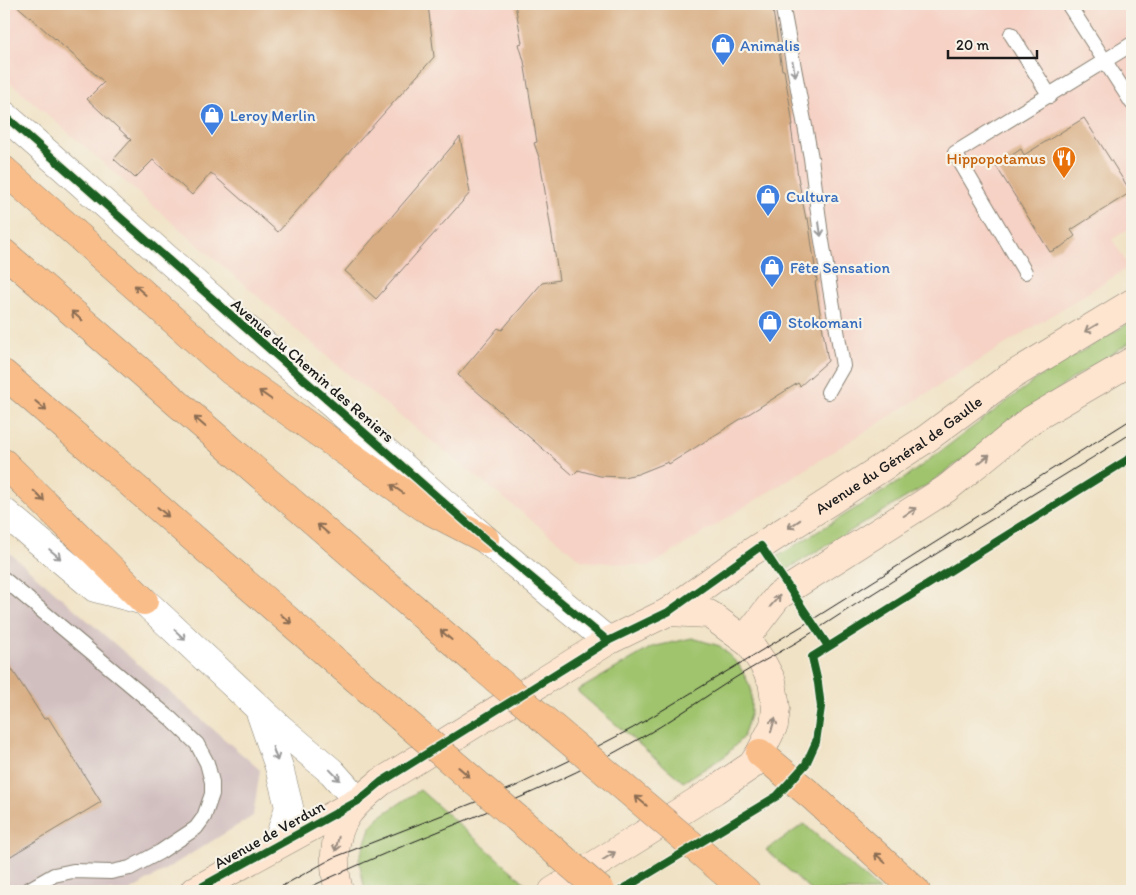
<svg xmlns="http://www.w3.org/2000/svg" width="1136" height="895" font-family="Itim,sans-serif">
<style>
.built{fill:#f6d1c5}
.industrial{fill:#d1bfbf}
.green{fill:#a0c46e;stroke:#5e7045}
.building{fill:#d8ad83}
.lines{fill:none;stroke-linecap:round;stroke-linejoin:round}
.service-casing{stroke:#867f70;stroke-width:16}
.minor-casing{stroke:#867f70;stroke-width:29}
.secondary-casing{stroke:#867f70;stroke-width:29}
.motorway-casing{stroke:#867f70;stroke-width:29}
.service{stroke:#fff;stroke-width:14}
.minor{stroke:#fff;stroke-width:28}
.secondary{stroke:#fde5d0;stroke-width:28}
.motorway{stroke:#f9bd89;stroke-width:28}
.tram{stroke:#1c1c1c;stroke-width:1}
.motorway-bridge-casing{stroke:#867f70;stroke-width:29;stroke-linecap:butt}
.motorway-bridge{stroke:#f9bd89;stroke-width:28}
.cycleway-casing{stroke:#f7f3e8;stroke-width:11}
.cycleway{stroke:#1b5e20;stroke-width:8}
.oneway{stroke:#999}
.oneway2{stroke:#8a6c52}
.oneway3{stroke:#988b7f}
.labels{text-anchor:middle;stroke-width:4.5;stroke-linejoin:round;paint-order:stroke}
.shop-label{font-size:16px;fill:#366cbe;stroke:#f7f3e8;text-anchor:start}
.food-label{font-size:16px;fill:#c56008;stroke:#f7f3e8;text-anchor:end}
.street-label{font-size:16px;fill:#1c1c1c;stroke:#f7f3e8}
</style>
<rect width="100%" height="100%" fill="#f7f3e8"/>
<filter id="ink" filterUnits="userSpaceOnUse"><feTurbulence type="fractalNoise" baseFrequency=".02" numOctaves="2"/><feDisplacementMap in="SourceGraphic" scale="10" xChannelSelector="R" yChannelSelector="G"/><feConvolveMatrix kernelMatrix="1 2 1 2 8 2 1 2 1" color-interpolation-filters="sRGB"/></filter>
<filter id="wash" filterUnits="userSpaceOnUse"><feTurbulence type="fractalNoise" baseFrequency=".0096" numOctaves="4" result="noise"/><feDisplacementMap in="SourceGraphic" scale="20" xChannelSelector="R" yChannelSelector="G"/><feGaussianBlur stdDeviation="1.12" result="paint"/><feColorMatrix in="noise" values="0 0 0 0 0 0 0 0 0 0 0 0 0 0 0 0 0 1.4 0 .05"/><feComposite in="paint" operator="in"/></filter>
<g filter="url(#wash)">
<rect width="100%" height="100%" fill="#f0e2c5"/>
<!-- built -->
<path class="built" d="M4,4H1132V227L1112,239L1129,267L650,566L583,561L350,376L4,77Z"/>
<!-- industrial -->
<path class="industrial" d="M4,548L260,770L253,816L130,891H4Z"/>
<!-- green -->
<g class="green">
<path d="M1132,321V341L1075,377L930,483L781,573L773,559L905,478L1038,378Z"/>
<path d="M692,638L720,646L739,665L751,688V712L743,737L725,756L683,782L577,691L652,647Z"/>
<path d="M420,790L525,883L512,891H365L359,860L370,828L379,817Z"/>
<path d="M804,824L880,891H812L766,850Z"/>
</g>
<g id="blocks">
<!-- building -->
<g class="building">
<path d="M15,4H428L434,57L278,232L211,173L192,195L153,160L135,178L114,159L131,140L87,99L104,82Z"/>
<path d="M515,4H772L782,70H784L790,105L793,126H791L798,177L806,219L808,218L817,281L815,282L828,361L800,386L798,383L669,464L668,462L638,474L623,477L600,476L578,470L573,475L458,375L498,328L502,330L542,283L559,280L540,160L534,143L537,142L524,61L519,44L522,43Z"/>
<path d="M1084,118L1131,192L1071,230L1075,236L1061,247L1050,252L996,166L1021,149L1024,155Z"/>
<path d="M460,137L470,193L376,299L345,271Z"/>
<path d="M4,657L44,719L48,717L101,802L4,860Z"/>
</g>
</g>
</g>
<g filter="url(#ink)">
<use href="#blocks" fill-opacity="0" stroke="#867f70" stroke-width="1"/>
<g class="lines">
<!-- service casing -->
<g class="service-casing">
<g id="service">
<path d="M782,4L811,158L821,235L843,366L828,392"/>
<path d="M1068,4L1132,103"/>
<path d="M1011,34L1050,96"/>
<path d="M1025,272L955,153L1132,44"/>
<path d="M4,579L170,718L197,744L207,763L212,782V794L204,817L196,828L160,852L130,868L111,872L73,871L54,875L26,891"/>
</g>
</g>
<!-- minor casing -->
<g class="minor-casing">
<g id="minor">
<path d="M4,115L485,539L608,641"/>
<path d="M4,512L95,588L144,601L280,728L332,772L358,801"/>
<path d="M260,712L279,767L289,807L277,845"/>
</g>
</g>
<!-- secondary casing -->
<g class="secondary-casing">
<g id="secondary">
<path id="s1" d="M668,612L750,553L926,439L1008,378L1132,303"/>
<path d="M745,639L778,596L946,489L1031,420L1132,361"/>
<path d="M194,891L357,802"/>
<path d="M339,891C333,867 332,837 347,815C356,802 369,792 381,782L608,641L668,612L709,614L750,644L762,662L772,681L776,708L774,725L760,753L752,765L715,790L553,891"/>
</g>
</g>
<!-- motorway casing -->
<g class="motorway-casing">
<g id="motorway">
<path d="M4,170L231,371L425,508L485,539"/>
<path d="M4,253L482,667"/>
<path d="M4,374L400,717"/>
<path d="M4,463L144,601"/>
<path d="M760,753L813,797L916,891"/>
<path d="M718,867L746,891"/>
</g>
</g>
<!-- service -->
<use href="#service" class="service"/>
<!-- minor -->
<use href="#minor" class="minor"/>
<!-- secondary -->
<use href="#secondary" class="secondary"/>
<!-- motorway -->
<use href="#motorway" class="motorway"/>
<!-- tram -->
<g class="tram">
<path d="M273,891L335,857L514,787L575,758L633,728L802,626L1132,419"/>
<path d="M302,891C412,837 531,801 637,740C672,721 704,697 738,676C764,660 791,647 816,630C920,562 1027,499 1132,433"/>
</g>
<!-- motorway-bridge casing -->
<g class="motorway-bridge-casing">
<g id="motorway-bridge">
<path d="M482,667L718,867"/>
<path d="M400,717L601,891"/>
</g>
</g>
<!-- motorway-bridge -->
<use href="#motorway-bridge" class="motorway-bridge"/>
<!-- cycleway casing -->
<g class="cycleway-casing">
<g id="cycleway">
<path d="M4,115L485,539L608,641"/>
<path d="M194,891L358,801L381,782L608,641L668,612L761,546L828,646"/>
<path d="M620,891L777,796L806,764L816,742L821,707L818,683L812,657L1132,457"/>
</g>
</g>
<!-- cycleway -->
<use href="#cycleway" class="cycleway"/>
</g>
<!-- one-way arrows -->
<defs><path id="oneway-shaft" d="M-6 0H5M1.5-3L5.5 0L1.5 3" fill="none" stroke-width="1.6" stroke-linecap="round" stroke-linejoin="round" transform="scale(1.25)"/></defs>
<g class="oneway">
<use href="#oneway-shaft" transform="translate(794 69) rotate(79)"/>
<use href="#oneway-shaft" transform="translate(820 229) rotate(82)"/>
<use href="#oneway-shaft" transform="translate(55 554) rotate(40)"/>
<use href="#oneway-shaft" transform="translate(180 635) rotate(43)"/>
<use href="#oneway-shaft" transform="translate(275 754) rotate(71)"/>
<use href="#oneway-shaft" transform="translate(335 775) rotate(46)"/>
</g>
<g class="oneway2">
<use href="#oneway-shaft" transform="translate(140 290) rotate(-139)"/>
<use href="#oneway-shaft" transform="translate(77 316) rotate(-139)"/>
<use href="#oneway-shaft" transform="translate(265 395) rotate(-145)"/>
<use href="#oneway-shaft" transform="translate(41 406) rotate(41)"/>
<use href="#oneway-shaft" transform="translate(200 422) rotate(-139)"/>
<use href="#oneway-shaft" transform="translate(397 489) rotate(-145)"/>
<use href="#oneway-shaft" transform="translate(39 496) rotate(45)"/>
<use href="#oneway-shaft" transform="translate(163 512) rotate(41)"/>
<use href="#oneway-shaft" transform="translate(323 529) rotate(-139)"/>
<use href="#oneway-shaft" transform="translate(286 619) rotate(41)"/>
<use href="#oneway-shaft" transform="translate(446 635) rotate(-139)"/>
<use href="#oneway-shaft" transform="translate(464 772) rotate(41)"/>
<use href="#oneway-shaft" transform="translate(641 801) rotate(-140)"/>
<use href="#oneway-shaft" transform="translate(880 858) rotate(-138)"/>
</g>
<g class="oneway3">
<use href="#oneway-shaft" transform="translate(1091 328) rotate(149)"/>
<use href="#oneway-shaft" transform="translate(984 459) rotate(-39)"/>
<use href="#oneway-shaft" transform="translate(910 512) rotate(-32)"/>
<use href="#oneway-shaft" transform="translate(794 524) rotate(146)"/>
<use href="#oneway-shaft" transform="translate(775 601) rotate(-49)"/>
<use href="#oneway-shaft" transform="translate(773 725) rotate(-74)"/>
<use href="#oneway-shaft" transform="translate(337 844) rotate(103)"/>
<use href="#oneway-shaft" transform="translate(609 856) rotate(-32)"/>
</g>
</g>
<!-- icons -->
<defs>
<g id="shop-pin" transform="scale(1.25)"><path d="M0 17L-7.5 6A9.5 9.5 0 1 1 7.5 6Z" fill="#3f7fe0" stroke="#f7f3e8"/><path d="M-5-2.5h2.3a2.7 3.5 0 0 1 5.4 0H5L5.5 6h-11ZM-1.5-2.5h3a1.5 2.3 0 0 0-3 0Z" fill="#fff"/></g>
<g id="restaurant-pin" transform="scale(1.25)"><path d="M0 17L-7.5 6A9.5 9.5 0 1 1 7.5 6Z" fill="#e8710a" stroke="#f7f3e8"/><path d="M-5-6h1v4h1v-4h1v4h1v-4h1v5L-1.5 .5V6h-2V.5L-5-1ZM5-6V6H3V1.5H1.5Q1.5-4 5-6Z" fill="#fff"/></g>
</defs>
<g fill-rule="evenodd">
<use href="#shop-pin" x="723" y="45"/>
<use href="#shop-pin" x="212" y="115"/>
<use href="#restaurant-pin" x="1064" y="158"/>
<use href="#shop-pin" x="768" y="196"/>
<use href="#shop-pin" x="772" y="267"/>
<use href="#shop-pin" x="770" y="322"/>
</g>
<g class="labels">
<!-- shop labels -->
<g class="shop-label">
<text x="740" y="51">Animalis</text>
<text x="230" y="121">Leroy Merlin</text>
<text x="786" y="202">Cultura</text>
<text x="790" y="273">Fête Sensation</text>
<text x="788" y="328">Stokomani</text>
</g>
<!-- food labels -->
<g class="food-label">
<text x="1046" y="164">Hippopotamus</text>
</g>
<!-- street labels -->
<g class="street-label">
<text transform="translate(313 370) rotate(41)" y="6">Avenue du Chemin des Reniers</text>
<text dy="6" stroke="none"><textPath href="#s1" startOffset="279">Avenue du Général de Gaulle</textPath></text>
<text transform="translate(269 834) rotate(-29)" y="6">Avenue de Verdun</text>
</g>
</g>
<!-- margin -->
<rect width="1136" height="895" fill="none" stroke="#f7f3e8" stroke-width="20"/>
<!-- scale -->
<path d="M948 50v8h89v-8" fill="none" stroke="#1c1c1c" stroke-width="2.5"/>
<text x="956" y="50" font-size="15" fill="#1c1c1c" stroke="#f7f3e8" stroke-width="4" paint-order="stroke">20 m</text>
</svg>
